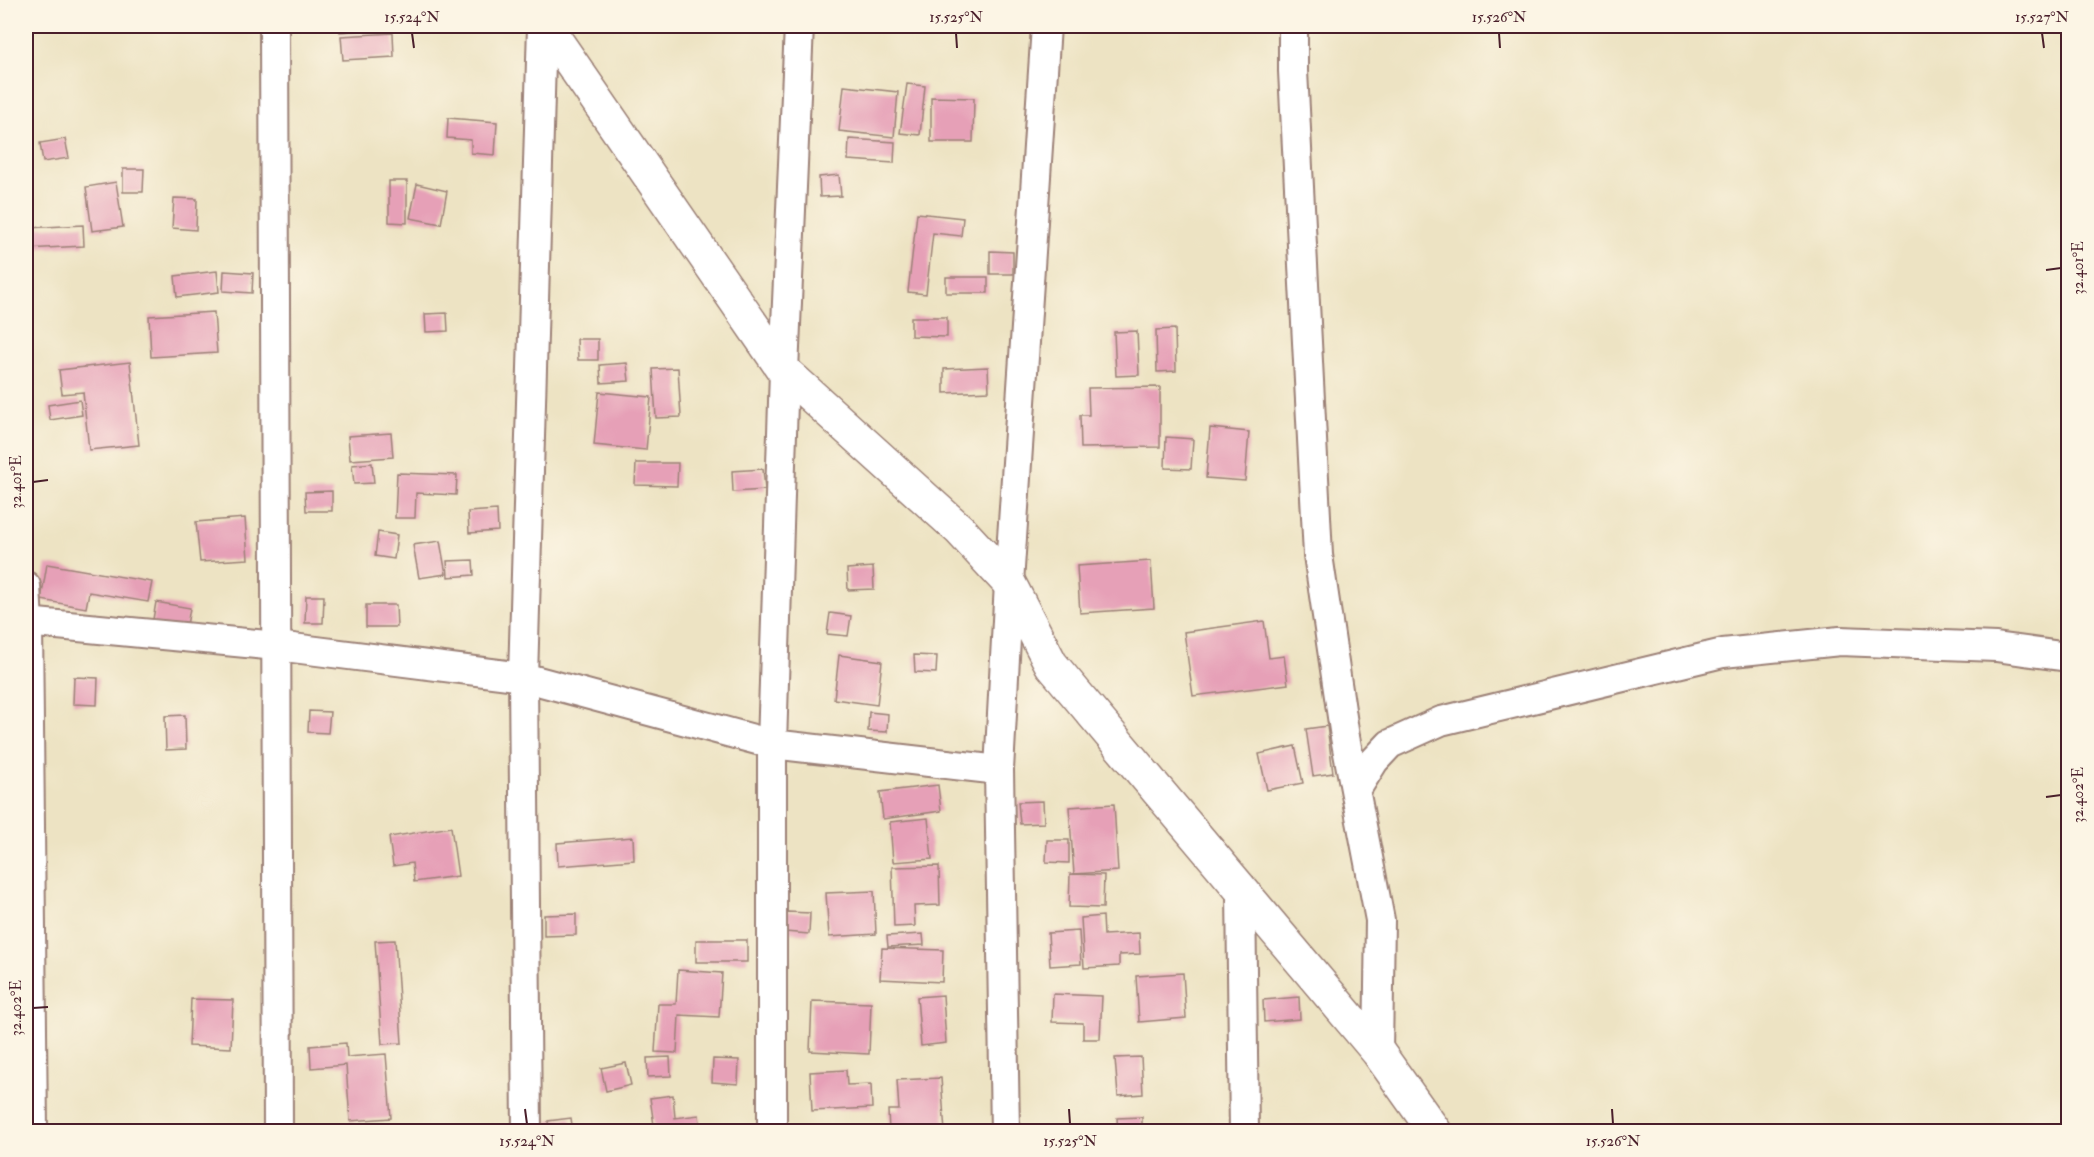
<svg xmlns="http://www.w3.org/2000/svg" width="2094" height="1157" font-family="'IM FELL Double Pica',serif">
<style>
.building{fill:#e6a0b7}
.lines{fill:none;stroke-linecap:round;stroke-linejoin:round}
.minor-casing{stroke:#9c8177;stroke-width:32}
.tertiary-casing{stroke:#9c8177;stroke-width:36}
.minor{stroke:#fff;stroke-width:28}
.tertiary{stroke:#fff;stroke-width:33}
.ticks{fill:none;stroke:#4a1f2b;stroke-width:2}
.neatline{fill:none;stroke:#4a1f2b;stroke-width:2}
.ticks-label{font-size:15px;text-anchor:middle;fill:#4a1f2b}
</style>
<rect width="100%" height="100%" fill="#fcf5e5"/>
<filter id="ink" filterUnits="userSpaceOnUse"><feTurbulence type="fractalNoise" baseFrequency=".0167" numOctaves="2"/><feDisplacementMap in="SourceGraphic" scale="12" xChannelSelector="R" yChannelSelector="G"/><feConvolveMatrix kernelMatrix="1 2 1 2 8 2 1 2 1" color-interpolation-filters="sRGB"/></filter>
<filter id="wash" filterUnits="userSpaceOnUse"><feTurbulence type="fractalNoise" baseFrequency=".008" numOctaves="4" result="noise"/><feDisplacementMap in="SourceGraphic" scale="24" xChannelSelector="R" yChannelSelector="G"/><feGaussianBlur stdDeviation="1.35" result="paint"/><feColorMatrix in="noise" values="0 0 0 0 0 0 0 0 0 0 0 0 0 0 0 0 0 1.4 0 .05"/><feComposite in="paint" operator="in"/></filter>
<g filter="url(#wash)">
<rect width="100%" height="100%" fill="#ede3c3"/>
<g id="blocks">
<!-- building -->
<g class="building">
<path d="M339,26H384L385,29L340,32Z"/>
<path d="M393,33L394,57L343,60L341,36Z"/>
<path d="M907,84L925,86L920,135L900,133Z"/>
<path d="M844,86L898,92L894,137L839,131Z"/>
<path d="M931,97L974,98L973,142H931Z"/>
<path d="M448,118L497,122L495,155L471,153V140L447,138Z"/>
<path d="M65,139L69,158L43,162L40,143Z"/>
<path d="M849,139L895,142L894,163L848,160Z"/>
<path d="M123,169H144L143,192H123Z"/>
<path d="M839,175L841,196L820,197L819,177Z"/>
<path d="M389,181H407V223L389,222Z"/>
<path d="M116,182L123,227L92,231L86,187Z"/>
<path d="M417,184L447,191L441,224L410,218Z"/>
<path d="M174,198L197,199L196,230L172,228Z"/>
<path d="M917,213L963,218L961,236L933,233L926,294L908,292Z"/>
<path d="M83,225L84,246L26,249V228Z"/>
<path d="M990,251L1013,252V274H990Z"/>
<path d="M217,271L219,292L177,297L175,276Z"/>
<path d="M224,271L253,273L252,293L223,291Z"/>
<rect x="946" y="277" width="42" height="16"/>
<path d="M214,312L217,353L151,357L149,316Z"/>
<path d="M447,313L448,331L426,332L425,314Z"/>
<path d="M911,317H947V337L911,336Z"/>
<path d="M1175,329L1176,371L1157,372L1156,330Z"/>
<path d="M1137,331L1139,375L1116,376L1114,332Z"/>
<path d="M577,339H598V360H578Z"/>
<path d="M130,362L139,445L89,450L83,392L62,394L59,370Z"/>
<path d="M627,363L629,381L601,383L600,365Z"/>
<path d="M988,367L989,391L944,393V369Z"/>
<path d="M678,368L681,417L656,418L653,369Z"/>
<path d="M1160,387V447L1081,448L1080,415H1089L1088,388Z"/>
<path d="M599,392L651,397L646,450L594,445Z"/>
<path d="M80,400L82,415L50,420L48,405Z"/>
<path d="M1210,428L1249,432L1245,481L1206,478Z"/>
<path d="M391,433L393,457L350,460L348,436Z"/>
<path d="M1166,437L1193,439L1191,469L1165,468Z"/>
<path d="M372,463L374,483L354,484L352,465Z"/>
<path d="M636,463H678L677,486L635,485Z"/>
<path d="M763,469L765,490L733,492L732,471Z"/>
<path d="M397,473L457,475L456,495L416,493L415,518H395Z"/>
<path d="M332,491V511H306L305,492Z"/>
<path d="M497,510L498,531L469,533L468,512Z"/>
<path d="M245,518L248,559L200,562L196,522Z"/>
<path d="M378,532L397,535L394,559L375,556Z"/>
<path d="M440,541L446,574L419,578L413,545Z"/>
<path d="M473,560L474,575L448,577L447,561Z"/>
<path d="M1151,561L1154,608L1080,613L1077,566Z"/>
<path d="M47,564L152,582L148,602L89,592L86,608L41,600Z"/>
<path d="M873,567L874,589L848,590L847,569Z"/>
<path d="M306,596H324L323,623H305Z"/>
<path d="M156,602L190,608L186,631L152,625Z"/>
<path d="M366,605H396L397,627H366Z"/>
<path d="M830,613L851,616L848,636L827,634Z"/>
<path d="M1264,621L1269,658L1284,656L1288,684L1193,696L1184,632Z"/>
<path d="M839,655L882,661L877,705L834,699Z"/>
<path d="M914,655L937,656L936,673L915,672Z"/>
<path d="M74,677L98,678L97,705L73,704Z"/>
<path d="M309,711L330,712L328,733L308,732Z"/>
<path d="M869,712L888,714L887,732L868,731Z"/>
<path d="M185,715L186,749L166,750L165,716Z"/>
<path d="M1327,726L1333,773L1313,776L1306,729Z"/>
<path d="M1295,746L1303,783L1267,790L1259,754Z"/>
<path d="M938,785L941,811L883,819L880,792Z"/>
<path d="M1043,801L1044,823L1020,824L1018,802Z"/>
<path d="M1114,804L1118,871L1074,874L1069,807Z"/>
<path d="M928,818L932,859L893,862L890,822Z"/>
<path d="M451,827L458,876L414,882L412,863L393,866L389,837Z"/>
<path d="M633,837L634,860L558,866L557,843Z"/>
<path d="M1047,840H1069V863L1046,862Z"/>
<path d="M939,866L940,905L914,906L915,926L894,927L892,867Z"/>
<path d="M1070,874L1104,875L1103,908L1069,907Z"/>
<path d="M874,891L876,934L829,937L826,893Z"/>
<path d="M787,912L810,913L809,934L785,932Z"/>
<path d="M576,914V935L544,936V915Z"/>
<path d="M1103,916L1104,935L1139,933L1140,954L1119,955V966L1084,968L1081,918Z"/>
<path d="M1079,931L1081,964L1050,966L1048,933Z"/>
<path d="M923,934L924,945L888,947L887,936Z"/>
<path d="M395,940L402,1043L382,1044L375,941Z"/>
<rect x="696" y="940" width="51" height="22"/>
<path d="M882,948L943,950L942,982L880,979Z"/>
<path d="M678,970L722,973L719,1017L679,1015L677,1053L655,1052L658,1004H676Z"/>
<path d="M1183,973L1186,1018L1139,1022L1136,976Z"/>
<path d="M1053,994L1102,996L1100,1039H1083V1023L1052,1022Z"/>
<path d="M943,995L946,1043L921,1046L917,997Z"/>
<path d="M1299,997L1300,1019L1264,1022L1263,1000Z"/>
<path d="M191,999L233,1000L231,1048L189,1046Z"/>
<path d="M812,1001L871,1003L869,1054L810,1051Z"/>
<path d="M346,1043L347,1057L386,1054L391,1118L350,1121L346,1065L311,1068L310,1046Z"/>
<path d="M670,1057L671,1076L648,1077L647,1058Z"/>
<path d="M1141,1057L1143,1094L1118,1096L1115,1058Z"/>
<path d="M713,1059L739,1060L738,1084L712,1082Z"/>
<path d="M626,1063L631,1085L606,1091L601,1068Z"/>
<path d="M846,1070L847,1085L871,1084L872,1108L812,1111L810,1072Z"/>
<path d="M941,1078L945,1132H889L888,1110H899L897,1080Z"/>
<path d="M673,1095L675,1118L699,1115L701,1132H655L650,1098Z"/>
<path d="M1142,1117V1132H1118L1117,1118Z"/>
<path d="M571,1118L573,1132H549L548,1121Z"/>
</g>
</g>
</g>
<g filter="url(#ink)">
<use href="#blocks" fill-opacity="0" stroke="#9c8177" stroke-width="1.5"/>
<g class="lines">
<!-- minor casing -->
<g class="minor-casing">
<g id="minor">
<path d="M274,26L278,1132"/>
<path d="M1293,26V71L1318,555L1345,737L1380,920L1378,1052"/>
<path d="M26,586L28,623L33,1132"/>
<path d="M26,622L277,646L523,677L772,744L999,770"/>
<path d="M1356,790L1374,761L1390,744L1441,721L1723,653L1840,641L1996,647L2068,657"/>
<path d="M1241,891L1244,1132"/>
<path d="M527,1132L523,677L542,26"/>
<path d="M772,1132V744L784,371L799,26"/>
<path d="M1005,1132L999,770L1009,583L1046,26"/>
</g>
</g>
<!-- tertiary casing -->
<g class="tertiary-casing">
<path id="tertiary" d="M546,26L784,371L960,530L1009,583L1051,664L1378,1052L1435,1132"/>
</g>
<!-- minor -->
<use href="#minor" class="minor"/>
<!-- tertiary -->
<use href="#tertiary" class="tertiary"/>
</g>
</g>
<!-- ticks -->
<path class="ticks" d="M412,33L414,48M956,33L957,48M1499,33L1500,48M2042,33L2044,48M2046,270L2061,268M33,482L48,480M2046,797L2061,795M33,1008L48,1007M525,1109L527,1124M1069,1109L1070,1124M1612,1109L1613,1124"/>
<!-- margin -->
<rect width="2094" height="1157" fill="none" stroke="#fcf5e5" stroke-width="66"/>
<rect x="33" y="33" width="2028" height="1091" class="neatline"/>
<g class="ticks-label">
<text x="412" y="22">15.524°N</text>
<text x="956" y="22">15.525°N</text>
<text x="1499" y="22">15.526°N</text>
<text x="2042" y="22">15.527°N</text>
<text transform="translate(2078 268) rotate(-90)" y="5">32.401°E</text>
<text transform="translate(16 482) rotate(-90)" y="5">32.401°E</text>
<text transform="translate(2078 795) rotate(-90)" y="5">32.402°E</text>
<text transform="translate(16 1008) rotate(-90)" y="5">32.402°E</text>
<text x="527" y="1146">15.524°N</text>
<text x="1070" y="1146">15.525°N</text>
<text x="1613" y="1146">15.526°N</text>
</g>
</svg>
